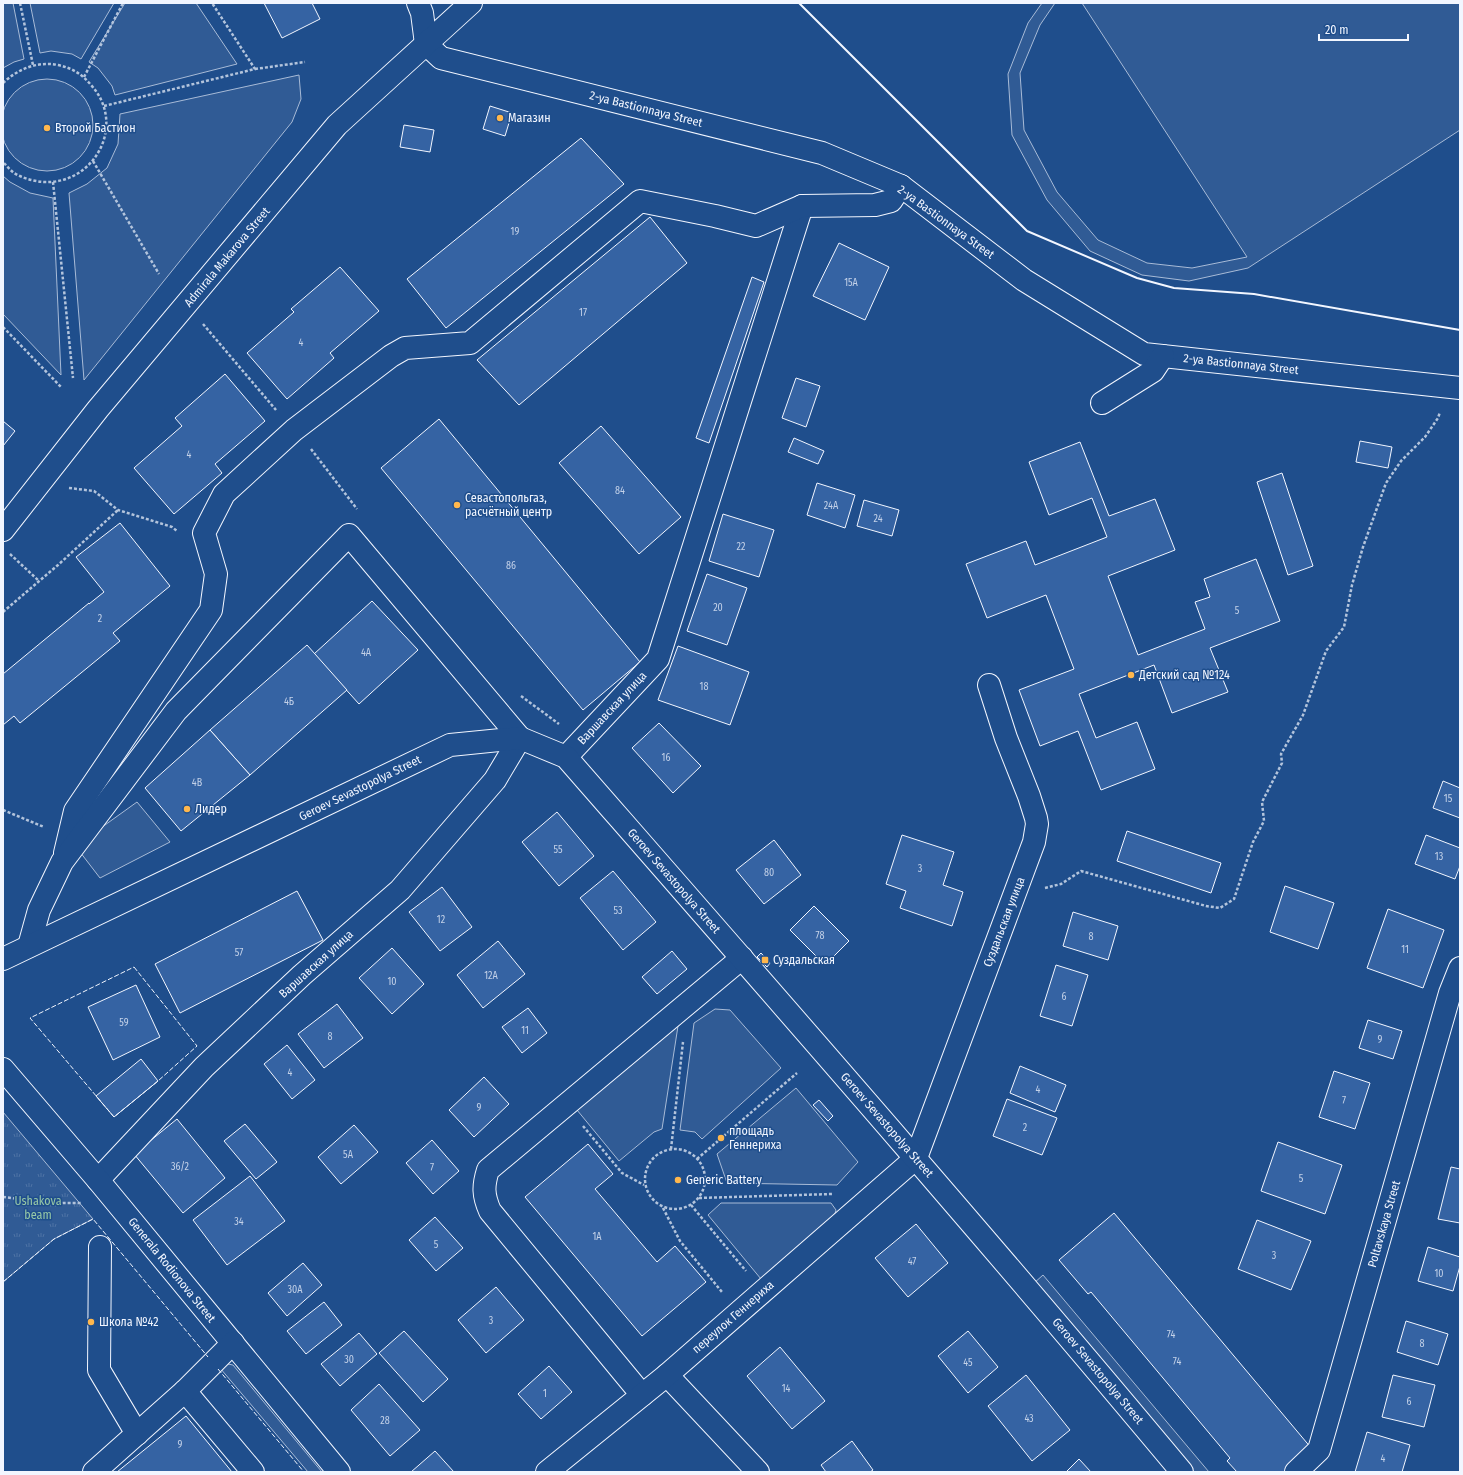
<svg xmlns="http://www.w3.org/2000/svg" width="1463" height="1475" font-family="'Fira Sans Condensed',sans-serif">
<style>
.built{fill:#305b95;stroke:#a8bbd7}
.park{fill:url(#park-tufts);stroke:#a8bbd7}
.building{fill:#3563a3;stroke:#f2f6ff}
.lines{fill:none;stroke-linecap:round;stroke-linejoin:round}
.minor-casing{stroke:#f2f6ff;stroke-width:24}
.major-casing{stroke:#f2f6ff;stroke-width:24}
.path{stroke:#b3c4dc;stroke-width:2.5;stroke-dasharray:3 2;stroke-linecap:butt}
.minor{stroke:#1f4e8c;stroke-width:22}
.major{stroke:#1f4e8c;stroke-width:22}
.fence{stroke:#f2f6ff;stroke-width:1;stroke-dasharray:5 2;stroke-linecap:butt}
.wall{stroke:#f2f6ff;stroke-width:2}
.poi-dot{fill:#ffb74d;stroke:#1f4e8c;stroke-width:1.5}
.labels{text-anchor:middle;stroke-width:3;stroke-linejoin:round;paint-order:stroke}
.number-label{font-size:10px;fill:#c3d1e8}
.street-label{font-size:12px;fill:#f2f6ff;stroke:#1f4e8c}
.poi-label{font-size:12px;fill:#f2f6ff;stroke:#1f4e8c;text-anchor:start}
.park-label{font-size:12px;fill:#97c8a6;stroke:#1f4e8c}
</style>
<defs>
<pattern id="park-tufts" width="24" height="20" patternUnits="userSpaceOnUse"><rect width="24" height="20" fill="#305b95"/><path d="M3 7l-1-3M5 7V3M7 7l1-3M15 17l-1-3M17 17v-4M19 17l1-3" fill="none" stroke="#4e73a5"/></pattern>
</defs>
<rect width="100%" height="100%" fill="#1f4e8c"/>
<!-- built -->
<g class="built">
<path d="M3,3H13L24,59L14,62L3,68Z"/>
<path d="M30,3H114L81,59L72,54L51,51L40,53Z"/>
<path d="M125,3H196L237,64L115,95L112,86L98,68L89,62Z"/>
<path d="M1042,3H1055L1040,25L1020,73L1024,130L1057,192L1098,240L1147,263L1192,268L1247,257L1082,3H1460V130L1248,268L1189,281L1142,275L1090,251L1047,200L1012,135L1008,74L1028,23Z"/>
<path d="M299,75L301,99L292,122L84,380L69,193L87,184L107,168L118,144L120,114Z"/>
<circle cx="47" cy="125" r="46"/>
<path d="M3,176L10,182L30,193L53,198L61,375L3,314Z"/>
<path d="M137,802L170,842L100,878L80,852L91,835Z"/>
<path d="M715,1009L730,1010L781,1068L702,1139L695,1132L680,1130L694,1023Z"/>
<path d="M678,1026L662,1129L654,1132L619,1161L577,1110Z"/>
<path d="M796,1088L858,1162L837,1185L727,1183L717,1154Z"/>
<path d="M721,1203H831L836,1210L834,1217L761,1279L708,1215Z"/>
<path d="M1043,1275L1209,1472H1192L1033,1284Z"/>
<path d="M228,1364L233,1365L322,1472H308L220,1368Z"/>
</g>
<!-- park -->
<path class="park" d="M3,1112L93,1219L54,1239L3,1282Z"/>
<!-- building -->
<g class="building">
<path d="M264,3H312L320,19L282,38Z"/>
<path d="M490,106L512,113L505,136L483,129Z"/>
<path d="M404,125L434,130L430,152L400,147Z"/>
<path d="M581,138L624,184L446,328L407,279Z"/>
<path d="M650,217L687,263L519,405L477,360Z"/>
<path d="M839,243L889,267L865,320L813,296Z"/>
<path d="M340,267L379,311L330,353L334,358L287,399L247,353L294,312L291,309Z"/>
<path d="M752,277L764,282L709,443L696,438Z"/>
<path d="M225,374L265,421L215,464L222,473L174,514L134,468L182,426L175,418Z"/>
<path d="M796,378L820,386L806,427L782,418Z"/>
<path d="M439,419L640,662L583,710L381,468Z"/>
<path d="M3,421L15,431L3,446Z"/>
<path d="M601,426L681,517L639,554L559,463Z"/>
<path d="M794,438L824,451L818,464L788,452Z"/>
<path d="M1360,441L1392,447L1388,468L1356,462Z"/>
<path d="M1080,442L1109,516L1155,499L1175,550L1108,576L1138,655L1205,629L1195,602L1210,597L1204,579L1256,559L1280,621L1210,648L1228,692L1172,713L1154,665L1079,694L1096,738L1137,722L1155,769L1101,790L1078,731L1040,746L1019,690L1074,669L1046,595L987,618L966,564L1026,541L1035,565L1107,537L1092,498L1049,515L1029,462Z"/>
<path d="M1282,473L1313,566L1288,575L1257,482Z"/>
<path d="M817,483L855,495L845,528L807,515Z"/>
<path d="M864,500L899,510L892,536L857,526Z"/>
<path d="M723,514L774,530L759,577L709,561Z"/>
<path d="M120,523L170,586L113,633L120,641L20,723L14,716L3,725V674L89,603V604L104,592L76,557Z"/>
<path d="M707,574L747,588L727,645L687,631Z"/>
<path d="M372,601L418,650L359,704L314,654Z"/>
<path d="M307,645L347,690L250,775L210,730Z"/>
<path d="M678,646L749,672L730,725L658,700Z"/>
<path d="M659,723L701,766L673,793L632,748Z"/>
<path d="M210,730L250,775L181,831L145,788Z"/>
<path d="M1443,781L1460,788V818L1433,808Z"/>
<path d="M557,812L594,856L559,886L522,842Z"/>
<path d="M1127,831L1221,863L1211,893L1117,861Z"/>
<path d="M902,835L954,852L943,885L963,892L952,926L900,908L906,891L886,884Z"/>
<path d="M1426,835L1460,848V866L1455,879L1415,864Z"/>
<path d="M774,840L801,875L764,904L736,870Z"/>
<path d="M613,871L656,922L623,950L580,898Z"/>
<path d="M1285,886L1334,903L1318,949L1270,932Z"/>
<path d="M442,887L472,927L440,951L409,912Z"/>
<path d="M297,891L323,940L180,1013L155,964Z"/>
<path d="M814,906L849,941L825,965L790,930Z"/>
<path d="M1388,909L1444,930L1423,988L1367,968Z"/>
<path d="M1073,912L1118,926L1108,960L1063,946Z"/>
<path d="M498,941L525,974L483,1008L457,975Z"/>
<path d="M392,948L424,984L392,1014L359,978Z"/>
<path d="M672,951L687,969L657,994L642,977Z"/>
<path d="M761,953L770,963L767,967L757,957Z"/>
<path d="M1056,965L1088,975L1072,1026L1040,1016Z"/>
<path d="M136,985L160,1037L113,1060L88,1007Z"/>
<path d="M337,1004L363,1038L324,1068L298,1034Z"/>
<path d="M528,1008L547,1033L522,1053L502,1027Z"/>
<path d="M1368,1020L1402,1031L1393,1059L1359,1048Z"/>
<path d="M287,1045L315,1080L292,1099L264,1064Z"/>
<path d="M141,1059L158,1081L114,1117L96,1096Z"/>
<path d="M1020,1066L1066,1085L1055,1112L1010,1093Z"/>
<path d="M1334,1071L1370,1083L1355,1129L1319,1117Z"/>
<path d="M484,1077L509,1104L474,1137L449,1110Z"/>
<path d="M1007,1099L1057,1118L1042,1155L993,1136Z"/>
<path d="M819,1100L833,1116L828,1121L813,1105Z"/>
<path d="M177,1119L225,1178L183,1213L134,1154Z"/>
<path d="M245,1124L277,1162L256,1179L224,1141Z"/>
<path d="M354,1125L378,1152L341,1184L318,1157Z"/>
<path d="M432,1140L459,1171L433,1194L406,1163Z"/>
<path d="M1278,1142L1342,1165L1325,1214L1261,1191Z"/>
<path d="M588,1144L613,1174L595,1189L657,1262L675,1246L706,1282L642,1336L525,1197Z"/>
<path d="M1451,1167L1460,1169V1223L1438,1219Z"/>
<path d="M250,1176L285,1221L227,1265L193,1220Z"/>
<path d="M1114,1213L1312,1449L1285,1472H1237L1227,1461L1230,1458L1091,1292L1088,1294L1059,1260Z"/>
<path d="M435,1217L463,1248L436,1271L409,1240Z"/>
<path d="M1257,1220L1311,1241L1291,1290L1238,1269Z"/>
<path d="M916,1224L948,1263L908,1297L875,1258Z"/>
<path d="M1428,1247L1460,1257V1266L1453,1291L1418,1281Z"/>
<path d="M303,1263L322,1285L287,1316L268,1293Z"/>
<path d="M496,1287L524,1320L486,1353L458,1320Z"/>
<path d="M324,1302L342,1325L306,1354L287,1331Z"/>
<path d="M1406,1321L1448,1334L1438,1365L1397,1352Z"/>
<path d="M404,1331L448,1379L423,1402L379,1353Z"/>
<path d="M968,1331L998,1367L968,1393L938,1356Z"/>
<path d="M359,1333L377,1354L340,1386L321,1364Z"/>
<path d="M780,1347L825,1401L792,1429L747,1376Z"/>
<path d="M549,1366L572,1392L541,1419L518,1394Z"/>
<path d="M1026,1375L1070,1430L1032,1461L988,1406Z"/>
<path d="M1393,1375L1435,1385L1424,1427L1382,1417Z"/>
<path d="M379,1384L420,1430L390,1456L351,1410Z"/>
<path d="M186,1416L232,1472H117Z"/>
<path d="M1367,1432L1410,1445L1402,1472H1355Z"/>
<path d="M852,1441L873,1470L870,1472H826L821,1465Z"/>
<path d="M435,1451L454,1472H411Z"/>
<path d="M1079,1459L1091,1472H1066Z"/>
</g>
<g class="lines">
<!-- minor casing -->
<g class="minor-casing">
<g id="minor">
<path d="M418,3L422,13L426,44"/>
<path d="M426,44L441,58L822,153L901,186L1024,280L1144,354L1460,388"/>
<path d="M1102,403L1153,371L1163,356"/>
<path d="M3,530L98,409L337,125L471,3"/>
<path d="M566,757L658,659L802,206"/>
<path d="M65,853L75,811L211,610L216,574L204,533L224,494L294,430L391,356L405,348L470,343L640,201L715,216L756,226L802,206L875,205L891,201L901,186"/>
<path d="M29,946L39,910L62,862L176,711L349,535L520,738L495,780L400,890L302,975L204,1067L98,1180"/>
<path d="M3,1069L98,1180L339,1472"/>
<path d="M100,1247L99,1370L137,1434"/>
<path d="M667,1375L758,1472"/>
<path d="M185,1391L253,1472"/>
<path d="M642,1395L490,1211C483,1195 483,1186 488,1170L742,958"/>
<path d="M94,1472L185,1391L233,1343"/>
<path d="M547,1472L667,1375L916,1158L1034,842L1037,824L1036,818L1029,796L1006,738L989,685"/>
<path d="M1296,1472L1319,1450L1450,993L1460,968"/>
</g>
</g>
<!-- major casing -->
<g class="major-casing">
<path id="major" d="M3,959L450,745L520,738L566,757C773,994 981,1231 1182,1472"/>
</g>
<!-- path -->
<g class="path">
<path d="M20,3L33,65"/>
<path d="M255,69L305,62"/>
<path d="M84,77L123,3"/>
<path d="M3,83C18,69 37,61 58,65C72,68 82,74 91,85C127,124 95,185 43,182C33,181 22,178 14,173C10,170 7,166 3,162"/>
<path d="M104,106L255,69L212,3"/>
<path d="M93,161L159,274"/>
<path d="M53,182L73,378"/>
<path d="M203,324L276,410"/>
<path d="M3,327L61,387"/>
<path d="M311,449L357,509"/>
<path d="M69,488L94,491L118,510L172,527L177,531"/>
<path d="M10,554L39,581"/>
<path d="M3,612L58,565L118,510"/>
<path d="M521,696L559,724"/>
<path d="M3,810L44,827"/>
<path d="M1045,888L1061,884L1081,871L1206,906L1220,908L1234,899L1253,842L1264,821L1262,802L1282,763L1281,754L1303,715L1326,651L1344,627L1352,585L1363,547L1386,483L1401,461L1425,437L1438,418L1440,412"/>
<path d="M583,1126L622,1173L644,1185"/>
<circle cx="675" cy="1179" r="30"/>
<path d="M671,1149L683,1042"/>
<path d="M697,1159L797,1073"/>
<path d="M3,1197L52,1203H82"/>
<path d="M699,1198L832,1194"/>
<path d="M691,1205L746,1271"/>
<path d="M663,1208L680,1241L722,1292"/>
</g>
<!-- minor -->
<use href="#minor" class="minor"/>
<!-- major -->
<use href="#major" class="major"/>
<!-- fence -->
<g class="fence">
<path d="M134,967L197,1046L158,1081L114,1117L30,1018Z"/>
<path d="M3,1282L54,1239L93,1219L208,1357"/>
<path d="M218,1369L304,1472"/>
</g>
<!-- wall -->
<path class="wall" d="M799,3L1027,231L1137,278L1174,288L1254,294L1460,330"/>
</g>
<!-- markers -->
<g class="poi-dot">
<circle cx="500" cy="118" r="4"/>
<circle cx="47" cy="128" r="4"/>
<circle cx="457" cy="505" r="4"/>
<circle cx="1131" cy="675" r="4"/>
<circle cx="187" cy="809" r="4"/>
<rect x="761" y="956" width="8" height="8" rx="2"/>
<circle cx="721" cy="1138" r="4"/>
<circle cx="678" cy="1180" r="4"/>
<circle cx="91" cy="1322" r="4"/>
</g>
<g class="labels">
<!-- number labels -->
<g class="number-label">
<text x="515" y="235">19</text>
<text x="851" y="286">15А</text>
<text x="583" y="316">17</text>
<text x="301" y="346">4</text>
<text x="189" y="458">4</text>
<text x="620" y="494">84</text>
<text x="831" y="509">24А</text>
<text x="878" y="522">24</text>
<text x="741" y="550">22</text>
<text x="511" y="569">86</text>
<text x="718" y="611">20</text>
<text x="1237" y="614">5</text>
<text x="100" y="622">2</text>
<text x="366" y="656">4А</text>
<text x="704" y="690">18</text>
<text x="289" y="705">4Б</text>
<text x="666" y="761">16</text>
<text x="197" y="786">4В</text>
<text x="1448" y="802">15</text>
<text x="558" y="853">55</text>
<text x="1439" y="860">13</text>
<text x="920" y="872">3</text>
<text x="769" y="876">80</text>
<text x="618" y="914">53</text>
<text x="441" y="923">12</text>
<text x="820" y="939">78</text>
<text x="1091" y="940">8</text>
<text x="1405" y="953">11</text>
<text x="239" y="956">57</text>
<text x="491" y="979">12А</text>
<text x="392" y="985">10</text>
<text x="1064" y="1000">6</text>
<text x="124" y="1026">59</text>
<text x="525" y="1034">11</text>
<text x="330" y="1040">8</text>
<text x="1380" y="1043">9</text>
<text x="290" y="1076">4</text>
<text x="1038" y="1093">4</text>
<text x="1344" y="1104">7</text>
<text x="479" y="1111">9</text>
<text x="1025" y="1131">2</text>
<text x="348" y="1158">5А</text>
<text x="180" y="1170">36/2</text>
<text x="432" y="1171">7</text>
<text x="1301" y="1182">5</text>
<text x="239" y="1225">34</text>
<text x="597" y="1240">1А</text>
<text x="436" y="1248">5</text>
<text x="1274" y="1259">3</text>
<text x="912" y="1265">47</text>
<text x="1439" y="1277">10</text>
<text x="295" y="1293">30А</text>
<text x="491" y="1324">3</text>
<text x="1171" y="1338">74</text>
<text x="1422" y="1347">8</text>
<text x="349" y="1363">30</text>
<text x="1177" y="1365">74</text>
<text x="968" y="1366">45</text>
<text x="786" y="1392">14</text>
<text x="545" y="1397">1</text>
<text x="1409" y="1405">6</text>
<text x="1029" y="1422">43</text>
<text x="385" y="1424">28</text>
<text x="180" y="1448">9</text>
<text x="1383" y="1462">4</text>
</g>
<!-- street labels -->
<g class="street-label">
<text transform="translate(646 109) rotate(14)" y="4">2-ya Bastionnaya Street</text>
<text transform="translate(946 222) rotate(36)" y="4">2-ya Bastionnaya Street</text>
<text transform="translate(227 257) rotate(-50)" y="4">Admirala Makarova Street</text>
<text transform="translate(1241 364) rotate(6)" y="4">2-ya Bastionnaya Street</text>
<text transform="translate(612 708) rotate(-47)" y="4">Варшавская улица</text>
<text transform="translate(360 788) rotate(-26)" y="4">Geroev Sevastopolya Street</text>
<text transform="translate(674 881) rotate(49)" y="4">Geroev Sevastopolya Street</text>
<text transform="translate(1004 922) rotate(-69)" y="4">Суздальская улица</text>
<text transform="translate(316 964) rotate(-42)" y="4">Варшавская улица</text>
<text transform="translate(887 1125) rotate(49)" y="4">Geroev Sevastopolya Street</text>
<text transform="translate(1384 1224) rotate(-74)" y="4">Poltavskaya Street</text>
<text transform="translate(172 1270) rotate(51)" y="4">Generala Rodionova Street</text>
<text transform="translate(733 1317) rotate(-41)" y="4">переулок Геннериха</text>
<text transform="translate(1098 1371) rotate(50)" y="4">Geroev Sevastopolya Street</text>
</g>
<!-- poi labels -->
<g class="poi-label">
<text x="508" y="122">Магазин</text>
<text x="55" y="132">Второй Бастион</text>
<text x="465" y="502">Севастопольгаз,<tspan x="465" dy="14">расчётный центр</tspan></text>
<text x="1139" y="679">Детский сад №124</text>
<text x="195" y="813">Лидер</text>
<text x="773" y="964">Суздальская</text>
<text x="729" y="1135">площадь<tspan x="729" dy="14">Геннериха</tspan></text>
<text x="686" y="1184">Generic Battery</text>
<text x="99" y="1326">Школа №42</text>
</g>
<!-- park labels -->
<g class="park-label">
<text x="38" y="1205">Ushakova<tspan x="38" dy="14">beam</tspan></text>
</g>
</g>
<!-- border -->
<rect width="1463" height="1475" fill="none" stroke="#f2f6ff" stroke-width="8"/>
<!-- scale -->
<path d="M1319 34v6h89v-6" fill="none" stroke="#f2f6ff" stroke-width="2"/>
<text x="1325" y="34" font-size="12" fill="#f2f6ff" stroke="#1f4e8c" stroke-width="3" paint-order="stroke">20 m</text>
</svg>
